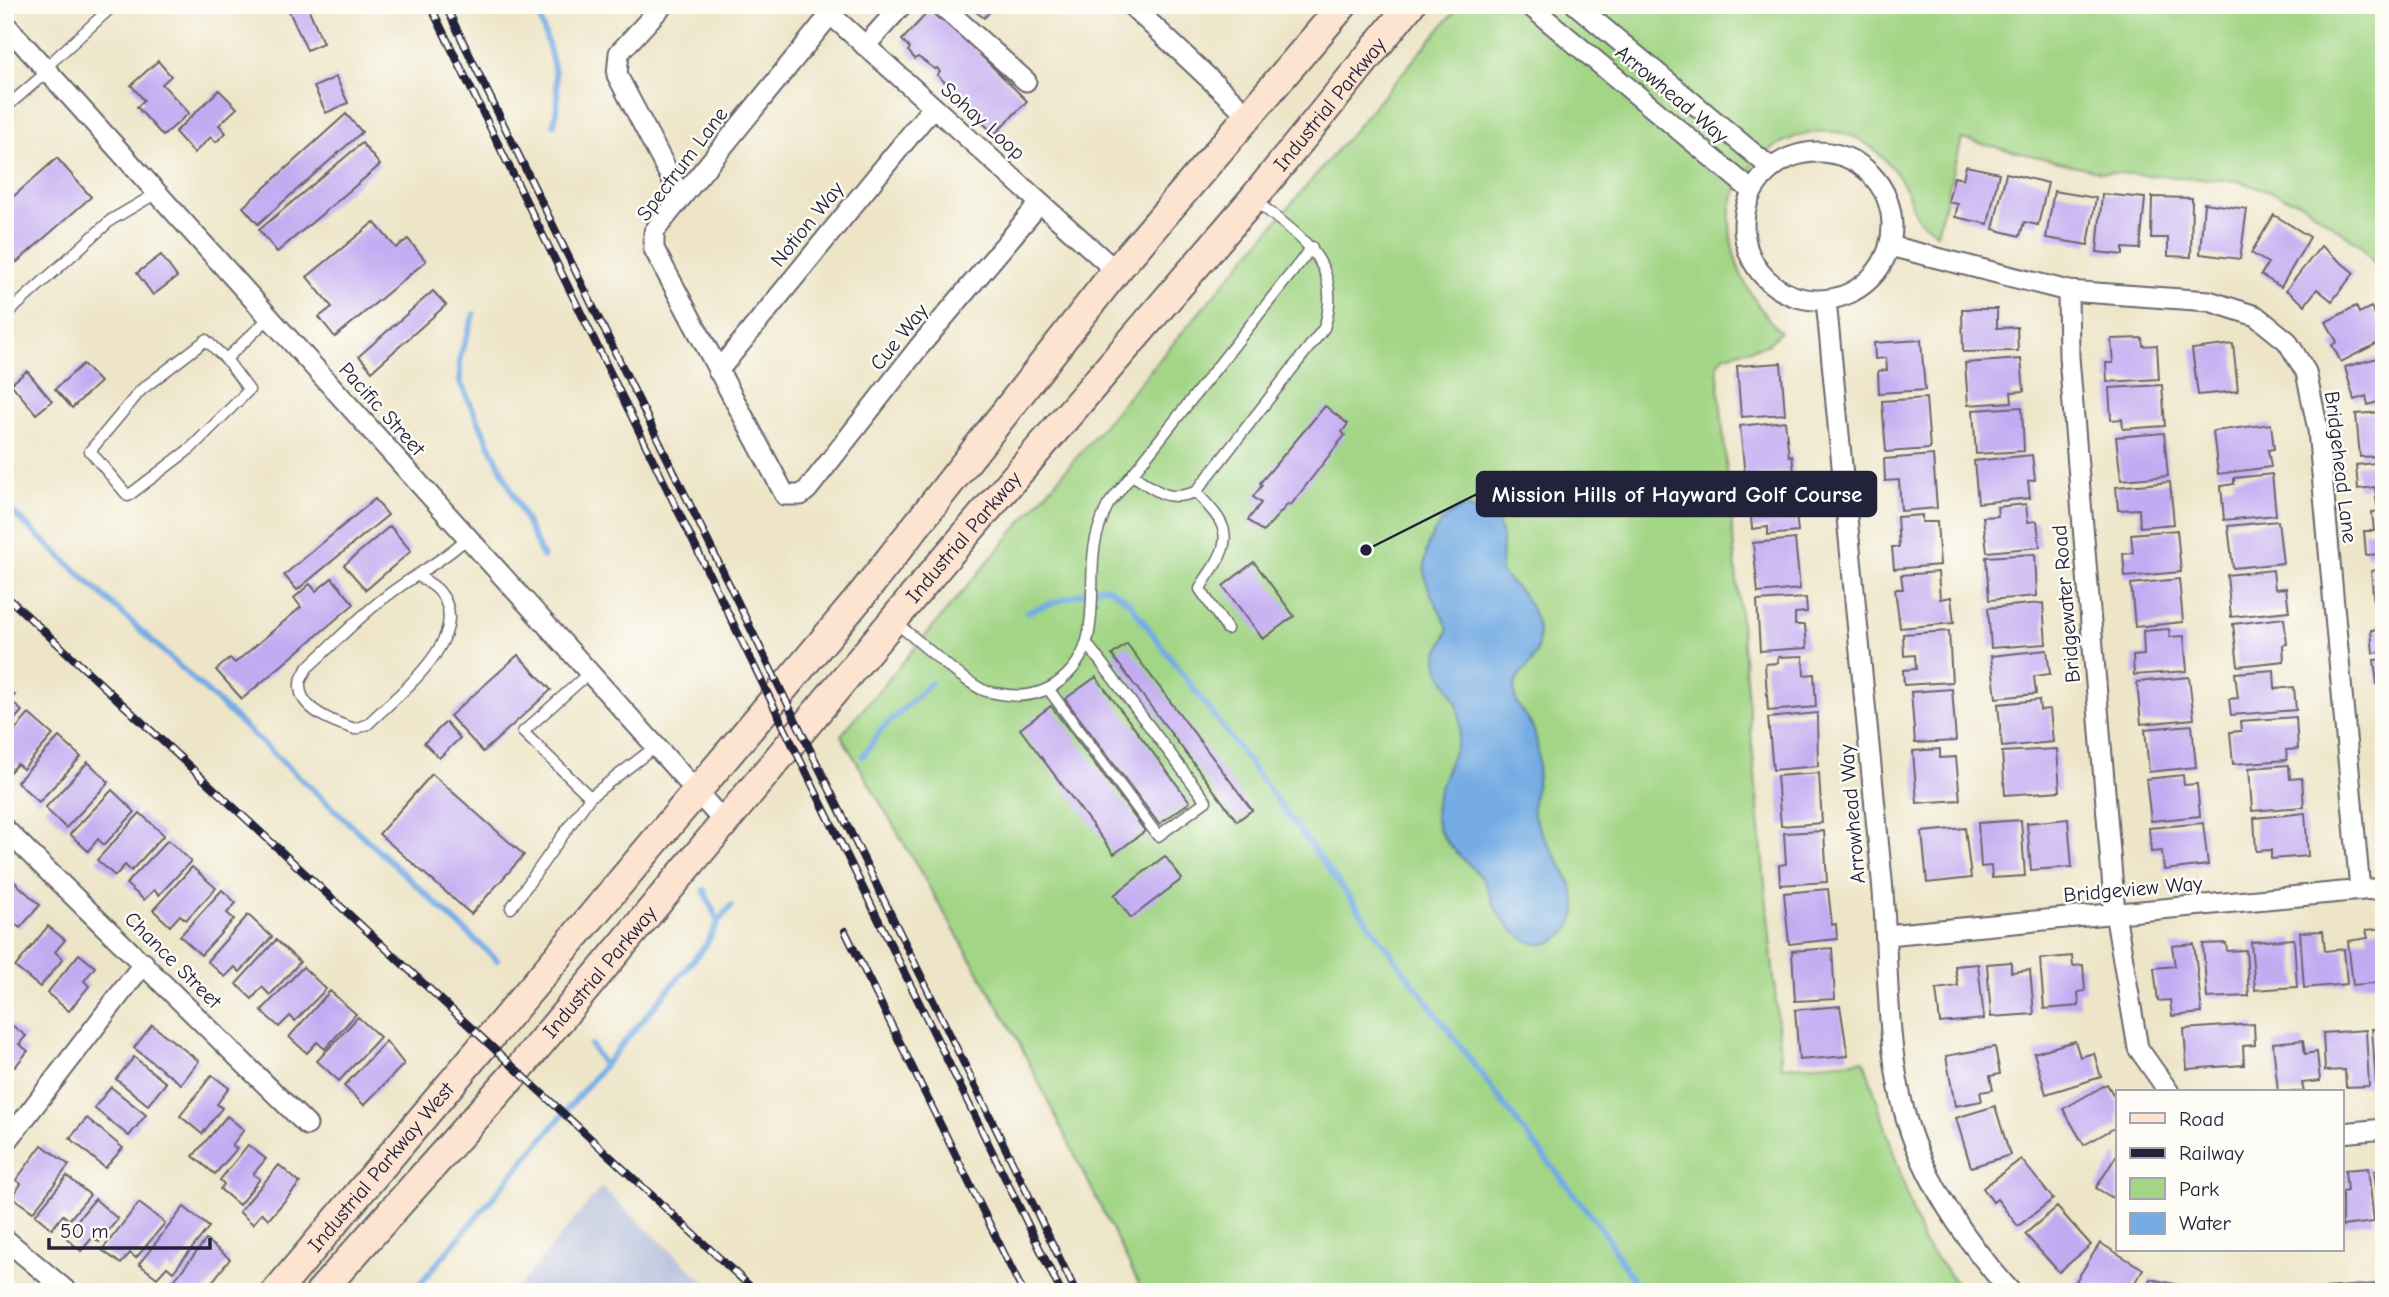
<svg xmlns="http://www.w3.org/2000/svg" width="2389" height="1297" font-family="'Comic Neue',sans-serif">
<style>
.industrial{fill:#bbc3de}
.green{fill:#a2d585;stroke:#627c60;stroke-width:2}
.water{fill:#74ace3;stroke:#4b678f;stroke-width:2}
.lines{fill:none;stroke-linecap:round;stroke-linejoin:round}
.stream{stroke:#74ace3;stroke-width:6}
.building{fill:#c3abf2}
.lane-casing{stroke:#69666c;stroke-width:13}
.street-casing{stroke:#69666c;stroke-width:23}
.secondary-casing{stroke:#69666c;stroke-width:32}
.lane{stroke:#fff;stroke-width:10}
.street{stroke:#fff;stroke-width:19}
.secondary{stroke:#fde4d1;stroke-width:28}
.rail-casing{stroke:#22223b;stroke-width:8}
.rail{stroke:#fdfcf7;stroke-width:5;stroke-dasharray:16;stroke-linecap:butt}
.labels{text-anchor:middle;stroke-width:5;stroke-linejoin:round;paint-order:stroke}
.street-label{font-size:21px;fill:#22223b;stroke:#fdfcf7}
.leader{fill:none;stroke:#22223b;stroke-width:2.5}
.callout-dot{fill:#22223b;stroke:#fdfcf7;stroke-width:2.5}
.callout{fill:#22223b;stroke:#22223b;stroke-width:2.5}
.callout-label{font-size:23px;text-anchor:middle;font-weight:bold;fill:#fff}
</style>
<rect width="100%" height="100%" fill="#fdfcf7"/>
<filter id="ink" filterUnits="userSpaceOnUse"><feTurbulence type="fractalNoise" baseFrequency=".0143" numOctaves="2"/><feDisplacementMap in="SourceGraphic" scale="14" xChannelSelector="R" yChannelSelector="G"/><feConvolveMatrix kernelMatrix="1 2 1 2 8 2 1 2 1" color-interpolation-filters="sRGB"/></filter>
<filter id="wash" filterUnits="userSpaceOnUse"><feTurbulence type="fractalNoise" baseFrequency=".00686" numOctaves="4" result="noise"/><feDisplacementMap in="SourceGraphic" scale="28" xChannelSelector="R" yChannelSelector="G"/><feGaussianBlur stdDeviation="1.57" result="paint"/><feColorMatrix in="noise" values="0 0 0 0 0 0 0 0 0 0 0 0 0 0 0 0 0 1.4 0 .05"/><feComposite in="paint" operator="in"/></filter>
<g filter="url(#wash)">
<rect width="100%" height="100%" fill="#eee5c8"/>
<!-- industrial -->
<path class="industrial" d="M601,1187L716,1292H514Z"/>
<!-- green -->
<path class="green" d="M1460,5H2384V276L2360,245L2303,204L2268,191L2238,181L2102,172L1962,139L1937,233C1931,228 1921,223 1917,217C1911,208 1910,196 1905,187C1896,170 1875,147 1857,138C1803,114 1731,160 1730,219C1729,264 1751,301 1780,332L1767,345L1725,355L1717,365L1782,1067L1864,1060L1922,1241L1964,1292H1143L1015,1035L841,735Z"/>
<!-- water -->
<path class="water" d="M1466,507L1497,519L1502,537L1501,572C1508,582 1520,589 1526,599C1537,616 1544,640 1533,659C1527,670 1516,675 1514,689C1513,707 1529,716 1534,731C1539,747 1539,768 1537,784C1535,793 1531,800 1533,810C1538,846 1602,898 1564,934C1535,960 1507,929 1494,905C1490,897 1489,888 1484,881C1469,861 1445,848 1437,824C1428,792 1458,759 1460,727C1462,696 1438,681 1437,659C1437,650 1446,639 1448,629C1444,615 1434,603 1429,589C1416,557 1433,517 1466,507Z"/>
<g class="lines">
<!-- stream -->
<g class="stream">
<path d="M536,5C547,43 565,85 554,124"/>
<path d="M474,314L460,357V382L543,557"/>
<path d="M5,505L497,960"/>
<path d="M1027,612L1100,587L1109,588L1129,602L1523,1130L1603,1231L1640,1292"/>
<path d="M863,756L881,730L931,683"/>
<path d="M718,922L731,906"/>
<path d="M591,1045L604,1065"/>
<path d="M413,1292L706,945L718,922L704,890"/>
</g>
</g>
<g id="blocks">
<!-- building -->
<g class="building">
<path d="M286,5H307L323,43L307,50Z"/>
<path d="M967,5H996L984,18Z"/>
<path d="M929,11L939,20L942,17L1027,101L995,134L976,117L969,108L972,105L953,89L956,86L952,82L948,85L937,75L940,72L937,68L935,69L918,57L915,59L908,51L910,48L902,40Z"/>
<path d="M158,61L171,76L162,84L189,113L163,136L137,107L144,100L131,85Z"/>
<path d="M336,77L348,103L326,113L314,87Z"/>
<path d="M219,90L237,108L219,125L226,133L216,142L211,137L194,153L175,132Z"/>
<path d="M346,114L362,132L258,224L243,207Z"/>
<path d="M362,143L380,165L277,252L259,230Z"/>
<path d="M57,158L91,197L17,262L5,249V204Z"/>
<path d="M1966,166L1999,173L1988,224L1955,217L1958,204L1948,202L1954,177L1963,179Z"/>
<path d="M2006,173L2048,183L2038,225L2024,222L2020,236L1993,229Z"/>
<path d="M2054,191L2096,198L2088,245L2046,238Z"/>
<path d="M2102,194L2145,198L2140,249L2123,248V255L2097,252Z"/>
<path d="M2152,197L2192,198L2191,257L2168,256V238H2151Z"/>
<path d="M2204,203L2247,209L2240,259L2200,254Z"/>
<path d="M2274,215L2310,237L2281,287L2261,275L2268,263L2251,253Z"/>
<path d="M374,222L396,248L408,239L426,261L335,337L319,317L332,307L307,277Z"/>
<path d="M2321,246L2354,273L2332,301L2317,289L2305,305L2286,290Z"/>
<path d="M161,255L177,277L153,295L137,273Z"/>
<path d="M433,291L446,305L372,371L359,356Z"/>
<path d="M2356,306L2359,313L2371,307L2384,330V340L2341,362L2332,345L2337,342L2326,322Z"/>
<path d="M1962,309H1997V328L2017,327L2018,351L1963,352Z"/>
<path d="M2142,338L2143,346L2157,345L2159,379L2107,382L2106,363H2113L2111,339Z"/>
<path d="M1921,340L1925,390L1879,393L1878,371L1887,370L1886,358L1875,359L1874,343Z"/>
<path d="M2233,344L2238,391L2198,395L2192,349Z"/>
<path d="M2384,356V400L2368,405L2366,396L2354,400L2345,367Z"/>
<path d="M2021,359L2024,391L2011,392L2012,402L1968,405L1965,363Z"/>
<path d="M1781,363L1785,414L1741,417L1737,366Z"/>
<path d="M83,364L100,382L72,408L55,389Z"/>
<path d="M27,371L52,401L36,414L11,384Z"/>
<path d="M2162,385L2165,426L2123,429L2122,419L2111,420L2109,388Z"/>
<path d="M1926,398L1930,449L1886,452L1882,401Z"/>
<path d="M1325,406L1348,424L1342,432L1345,435L1290,506L1288,504L1263,532L1248,520L1261,503L1253,497L1262,485L1260,483Z"/>
<path d="M2022,407L2024,451L1976,454L1973,410Z"/>
<path d="M2384,412V456L2360,457L2356,414Z"/>
<path d="M1785,421L1789,456L1792,455L1794,471L1745,476L1740,426Z"/>
<path d="M2271,424L2274,449L2268,450L2271,467L2218,474L2213,431Z"/>
<path d="M2164,433L2168,476L2121,480L2116,437Z"/>
<path d="M1933,455L1937,508L1901,511L1899,480L1885,481L1884,459Z"/>
<path d="M2032,455L2035,480L2028,481L2030,498L1978,503L1974,461Z"/>
<path d="M2384,462V505L2377,506L2375,487L2358,489L2356,465Z"/>
<path d="M2272,474L2276,515L2224,520L2221,486L2234,484V478Z"/>
<path d="M1792,478L1798,532L1768,535V527L1752,529L1748,483Z"/>
<path d="M2170,482L2174,524L2140,527L2139,509L2118,510L2116,487Z"/>
<path d="M375,499L388,515L297,590L284,575Z"/>
<path d="M2026,504L2028,522L2037,521L2040,547L1987,552L1983,517L1998,516L1997,507Z"/>
<path d="M2384,511V554L2366,555L2364,531H2374L2372,512Z"/>
<path d="M1922,515V522H1937L1940,565L1894,569L1892,547H1899L1897,517Z"/>
<path d="M2278,521L2283,563L2233,568L2228,526Z"/>
<path d="M390,526L411,551L366,590L344,565Z"/>
<path d="M2177,530L2181,572L2125,577L2123,554L2133,553L2131,534Z"/>
<path d="M1795,539L1800,589L1758,593L1753,543Z"/>
<path d="M2035,554L2037,596L1989,600L1986,557Z"/>
<path d="M2384,560V603L2374,604L2371,571L2377,570V561Z"/>
<path d="M1254,562L1294,616L1263,639L1223,586Z"/>
<path d="M2273,570L2275,589L2286,588L2289,611L2231,617L2227,575Z"/>
<path d="M1938,572L1940,599L1951,597L1954,623L1900,628L1895,589H1903L1901,575Z"/>
<path d="M332,578L354,604L242,699L216,670L230,658L235,663L301,607L294,598L310,584L316,591Z"/>
<path d="M2179,579L2183,622L2135,627L2131,584Z"/>
<path d="M1806,598L1807,612L1795,613V625H1805L1807,648L1760,651L1757,601Z"/>
<path d="M2043,603L2046,644L1991,648L1988,608Z"/>
<path d="M2284,618L2287,644L2283,645L2284,661L2238,666L2233,624Z"/>
<path d="M2169,629L2170,637L2184,636L2187,671L2134,675L2133,656L2144,655L2143,631Z"/>
<path d="M2384,629V652L2373,653L2371,630Z"/>
<path d="M1949,631L1952,682L1904,685L1903,670L1916,669L1915,655L1904,656L1903,634Z"/>
<path d="M1127,644L1252,810L1237,821L1112,655Z"/>
<path d="M2047,650L2050,674L2034,676L2036,694L1996,698L1991,656Z"/>
<path d="M518,655L551,690L483,752L450,716Z"/>
<path d="M1803,656L1804,675L1814,674L1816,707L1768,711L1765,664L1778,663V657Z"/>
<path d="M2384,659V684H2377L2374,660Z"/>
<path d="M2274,670L2275,689L2294,687L2296,710L2231,715L2229,699L2238,698L2235,673Z"/>
<path d="M1096,677L1190,802L1159,824L1065,699Z"/>
<path d="M2189,677L2194,719L2141,724L2137,682Z"/>
<path d="M5,687L15,695L10,700L22,711L5,730Z"/>
<path d="M1952,689L1956,741L1915,743L1911,692Z"/>
<path d="M2039,700L2040,710L2050,709L2053,742L2002,747L1998,704Z"/>
<path d="M1051,706L1145,831L1114,854L1020,729Z"/>
<path d="M1817,713L1818,766L1773,770L1768,718Z"/>
<path d="M29,714L53,735L23,769L17,764L7,775L5,741Z"/>
<path d="M2296,717L2298,749L2286,750L2287,760L2233,764L2230,732L2241,731L2240,721Z"/>
<path d="M446,722L460,738L439,758L424,743Z"/>
<path d="M2192,725L2196,767L2149,772L2145,729Z"/>
<path d="M59,737L81,757L39,802L17,782Z"/>
<path d="M1940,749V758L1956,757L1960,800L1917,803L1913,751Z"/>
<path d="M2057,749L2060,791L2005,795L2002,752Z"/>
<path d="M88,762L109,782L66,828L45,808Z"/>
<path d="M2289,765L2290,779L2302,778L2304,807L2252,811L2249,768Z"/>
<path d="M1819,773L1822,823L1781,826L1777,776Z"/>
<path d="M432,774L524,855L471,914L379,834Z"/>
<path d="M2183,775L2184,785L2197,784L2200,816L2151,821L2146,779Z"/>
<path d="M112,790L135,812L104,845L98,839L88,851L70,834Z"/>
<path d="M140,813L164,835L131,871L125,865L115,876L97,860Z"/>
<path d="M2305,813L2308,856L2271,859V850L2256,851L2254,818Z"/>
<path d="M2068,819L2072,867L2031,870L2027,823Z"/>
<path d="M2021,820L2025,876L1992,878L1991,866L1981,867L1978,823Z"/>
<path d="M2203,823L2208,865L2164,870L2162,851L2151,852L2149,828Z"/>
<path d="M1965,828L1971,878L1927,883L1922,832Z"/>
<path d="M1824,831L1827,882L1780,885L1779,865L1786,864L1784,833Z"/>
<path d="M168,840L191,861L159,895L154,890L144,900L126,884Z"/>
<path d="M1165,856L1182,879L1131,918L1114,895Z"/>
<path d="M192,867L216,888L186,920L180,915L170,926L153,910Z"/>
<path d="M7,875L40,905L20,928L5,915Z"/>
<path d="M1828,889L1832,925L1836,924L1837,939L1789,944L1784,893Z"/>
<path d="M222,890L236,903L227,913L234,919L201,955L180,936Z"/>
<path d="M248,915L272,937L240,972L235,967L225,977L207,961Z"/>
<path d="M48,926L65,940L55,952L63,959L40,987L15,967Z"/>
<path d="M2384,928V982L2353,985L2348,941L2368,938L2366,930Z"/>
<path d="M2323,931L2325,951L2344,949L2347,984L2304,988L2300,932Z"/>
<path d="M2294,939L2297,987L2255,990L2251,942Z"/>
<path d="M276,940L300,962L270,995L262,987L252,999L236,984Z"/>
<path d="M2226,943L2227,951L2246,950L2249,996L2207,998L2203,944Z"/>
<path d="M2194,944L2202,1013L2172,1016L2170,1000L2158,1001L2154,968L2175,966L2172,946Z"/>
<path d="M1832,948L1835,999L1795,1001L1792,951Z"/>
<path d="M79,954L95,967L84,981L89,986L69,1011L47,993Z"/>
<path d="M2072,956L2073,966L2083,965L2085,991L2078,992L2079,1006L2044,1009L2040,959Z"/>
<path d="M2011,962V972L2030,970L2034,1014L1991,1017L1987,964Z"/>
<path d="M1978,964L1984,1019L1940,1023L1936,989L1958,986L1955,966Z"/>
<path d="M303,967L326,989L295,1021L290,1016L279,1027L261,1011Z"/>
<path d="M330,991L356,1014L325,1049L317,1042L307,1053L289,1037Z"/>
<path d="M1840,1006L1848,1056L1799,1060L1795,1010Z"/>
<path d="M358,1017L380,1037L339,1081L317,1061Z"/>
<path d="M5,1020L26,1036L19,1044L28,1051L15,1067L5,1060Z"/>
<path d="M2254,1024L2255,1045L2243,1046L2244,1065L2187,1069L2184,1029Z"/>
<path d="M152,1025L199,1061L181,1084L134,1048Z"/>
<path d="M2384,1028V1084L2376,1085L2372,1029Z"/>
<path d="M2366,1030L2369,1086L2346,1087L2345,1070L2325,1071L2323,1033Z"/>
<path d="M2303,1040L2305,1054L2317,1052L2320,1081L2302,1083L2304,1092H2278L2273,1043Z"/>
<path d="M386,1041L404,1064L364,1105L344,1086Z"/>
<path d="M2075,1041L2080,1057L2094,1053L2101,1077L2046,1094L2034,1053Z"/>
<path d="M1995,1047L2000,1074L1990,1076L1993,1090L1980,1092L1982,1101L1955,1106L1946,1056Z"/>
<path d="M134,1057L166,1083L148,1105L116,1079Z"/>
<path d="M212,1075L229,1088L217,1104L222,1108L202,1134L180,1116Z"/>
<path d="M2107,1084L2118,1103V1126L2084,1145L2063,1109Z"/>
<path d="M111,1087L146,1115L129,1136L94,1108Z"/>
<path d="M1995,1106L2010,1155L1971,1167L1956,1118Z"/>
<path d="M227,1116L244,1130L232,1145L237,1149L215,1174L193,1156Z"/>
<path d="M87,1118L123,1148L105,1168L70,1138Z"/>
<path d="M42,1145L69,1165L33,1212L12,1197L21,1184L16,1180Z"/>
<path d="M248,1145L266,1159L253,1174L260,1179L239,1205L220,1189L224,1184L220,1180Z"/>
<path d="M2118,1153V1201L2096,1188Z"/>
<path d="M2021,1159L2053,1199L2018,1226L1997,1199L1993,1202L1983,1188Z"/>
<path d="M279,1165L300,1183L269,1219L262,1213L253,1224L239,1212Z"/>
<path d="M2368,1168L2374,1222L2342,1226V1192L2347,1191L2345,1170Z"/>
<path d="M2384,1170V1222L2380,1223L2374,1171Z"/>
<path d="M67,1176L90,1195L69,1220L63,1215L52,1229L35,1215Z"/>
<path d="M95,1199L118,1219L99,1242L93,1237L81,1251L64,1236Z"/>
<path d="M139,1203L165,1223L136,1258L130,1253L121,1264L102,1250Z"/>
<path d="M184,1207L209,1227L173,1272L167,1267L157,1278L139,1264Z"/>
<path d="M2057,1207L2091,1245L2059,1272L2025,1234Z"/>
<path d="M206,1240L230,1259L204,1292H174L168,1288Z"/>
<path d="M2100,1243L2143,1269L2129,1292H2093L2076,1281Z"/>
<path d="M2150,1279L2199,1289L2198,1292H2147Z"/>
<path d="M2376,1284V1292H2326L2325,1288Z"/>
</g>
</g>
</g>
<g filter="url(#ink)">
<use href="#blocks" fill-opacity="0" stroke="#69666c" stroke-width="2"/>
<g class="lines">
<!-- lane casing -->
<g class="lane-casing">
<g id="lane">
<path d="M45,68L114,5"/>
<path d="M5,108L48,71"/>
<path d="M6,315L111,220L157,193"/>
<path d="M226,359L249,390L191,448L128,496L90,451L141,390L206,340L226,359L269,318"/>
<path d="M1134,476C1158,492 1167,502 1196,492L1324,328C1345,263 1301,238 1256,201"/>
<path d="M1196,492C1218,517 1237,531 1215,565C1210,573 1204,580 1200,589L1227,629"/>
<path d="M417,575C424,580 434,585 439,591C477,636 396,696 368,724L355,729C336,723 298,710 300,684C300,680 305,673 307,668C334,644 359,616 388,595C414,575 443,561 467,538"/>
<path d="M896,623C923,644 951,672 981,689C986,692 995,693 1001,694C1048,703 1085,671 1090,625C1096,577 1085,552 1108,505L1312,247"/>
<path d="M589,673L523,732L590,797"/>
<path d="M1049,690L1158,836L1206,801L1087,644"/>
<path d="M511,908L590,797L655,747"/>
</g>
</g>
<!-- street casing -->
<g class="street-casing">
<g id="street">
<path d="M663,5L619,53L617,75L681,197"/>
<path d="M820,5L1116,271"/>
<path d="M941,5L1026,81"/>
<path d="M1131,5L1249,116"/>
<path d="M1529,5L1752,191"/>
<path d="M1576,5L1771,168"/>
<path d="M829,16L659,225L654,232V249L785,495H801L808,489L919,347L1040,203"/>
<path d="M5,24L725,823"/>
<path d="M865,46L902,5"/>
<circle cx="1818" cy="226" r="74"/>
<path d="M1890,246L2068,291L2209,301L2256,316L2287,341L2306,372L2318,430L2360,890"/>
<path d="M2068,291L2069,357L2115,913L2138,1048L2169,1092"/>
<path d="M1826,300C1845,493 1863,687 1882,880C1890,966 1883,1060 1914,1142C1936,1198 1971,1247 2011,1292"/>
<path d="M718,371L933,107"/>
<path d="M5,829L307,1125"/>
<path d="M1887,935L2384,888"/>
<path d="M2342,1133L2384,1129"/>
<path d="M5,1144L144,963"/>
<path d="M5,1239L68,1292"/>
</g>
</g>
<!-- secondary casing -->
<g class="secondary-casing">
<g id="secondary">
<path id="s1" d="M276,1292L861,596L1116,271L1343,5"/>
<path id="s2" d="M320,1292L517,1071L937,568L1253,199L1410,5"/>
</g>
</g>
<!-- lane -->
<use href="#lane" class="lane"/>
<!-- street -->
<use href="#street" class="street"/>
<!-- secondary -->
<use href="#secondary" class="secondary"/>
<!-- rail casing -->
<g class="rail-casing">
<g id="rail">
<path d="M430,5L1061,1292"/>
<path d="M445,5L1076,1292"/>
<path d="M5,595L756,1292"/>
<path d="M845,931L1023,1292"/>
</g>
</g>
<!-- rail -->
<use href="#rail" class="rail"/>
</g>
</g>
<g class="labels">
<!-- street labels -->
<g class="street-label">
<text transform="translate(1672 94) rotate(40)" y="7">Arrowhead Way</text>
<text dy="7" stroke="none"><textPath href="#s2" startOffset="1559">Industrial Parkway</textPath></text>
<text transform="translate(983 121) rotate(42)" y="7">Sohay Loop</text>
<text transform="translate(682 164) rotate(-53)" y="7">Spectrum Lane</text>
<text transform="translate(807 224) rotate(-51)" y="7">Notion Way</text>
<text transform="translate(899 337) rotate(-51)" y="7">Cue Way</text>
<text transform="translate(382 409) rotate(48)" y="7">Pacific Street</text>
<text transform="translate(2341 467) rotate(83)" y="7">Bridgehead Lane</text>
<text dy="7" stroke="none"><textPath href="#s2" startOffset="992">Industrial Parkway</textPath></text>
<text transform="translate(2066 604) rotate(-95)" y="7">Bridgewater Road</text>
<text transform="translate(1852 814) rotate(-95)" y="7">Arrowhead Way</text>
<text transform="translate(2133 889) rotate(-5)" y="7">Bridgeview Way</text>
<text transform="translate(173 960) rotate(45)" y="7">Chance Street</text>
<text dy="7" stroke="none"><textPath href="#s2" startOffset="425">Industrial Parkway</textPath></text>
<text dy="7" stroke="none"><textPath href="#s1" startOffset="163">Industrial Parkway West</textPath></text>
</g>
</g>
<!-- callouts -->
<path class="leader" d="M1366 550L1477 494"/>
<circle class="callout-dot" cx="1366" cy="550" r="7"/>
<rect class="callout" x="1477" y="472" width="399" height="44" rx="7"/>
<g class="callout-label">
<text x="1677" y="502">Mission Hills of Hayward Golf Course</text>
</g>
<!-- margin -->
<rect width="2389" height="1297" fill="none" stroke="#fdfcf7" stroke-width="28"/>
<!-- legend -->
<rect x="2116" y="1090" width="228" height="161" fill="#fdfcf7" stroke="#a5a5ac" stroke-width="2"/>
<rect x="2130" y="1113" width="35" height="10" fill="#fde4d1" stroke="#a5a5ac" stroke-width="2"/>
<text x="2179" y="1126" font-size="21" fill="#22223b">Road</text>
<rect x="2130" y="1148" width="35" height="10" fill="#22223b" stroke="#a5a5ac" stroke-width="2"/>
<text x="2179" y="1160" font-size="21" fill="#22223b">Railway</text>
<rect x="2130" y="1178" width="35" height="21" fill="#a2d585" stroke="#a5a5ac" stroke-width="2"/>
<text x="2179" y="1196" font-size="21" fill="#22223b">Park</text>
<rect x="2130" y="1213" width="35" height="21" fill="#74ace3" stroke="#a5a5ac" stroke-width="2"/>
<text x="2179" y="1230" font-size="21" fill="#22223b">Water</text>
<!-- scale -->
<path d="M49 1238v10h161v-10" fill="none" stroke="#22223b" stroke-width="3.5"/>
<text x="60" y="1238" font-size="21" fill="#22223b" stroke="#fdfcf7" stroke-width="5" paint-order="stroke">50 m</text>
</svg>
